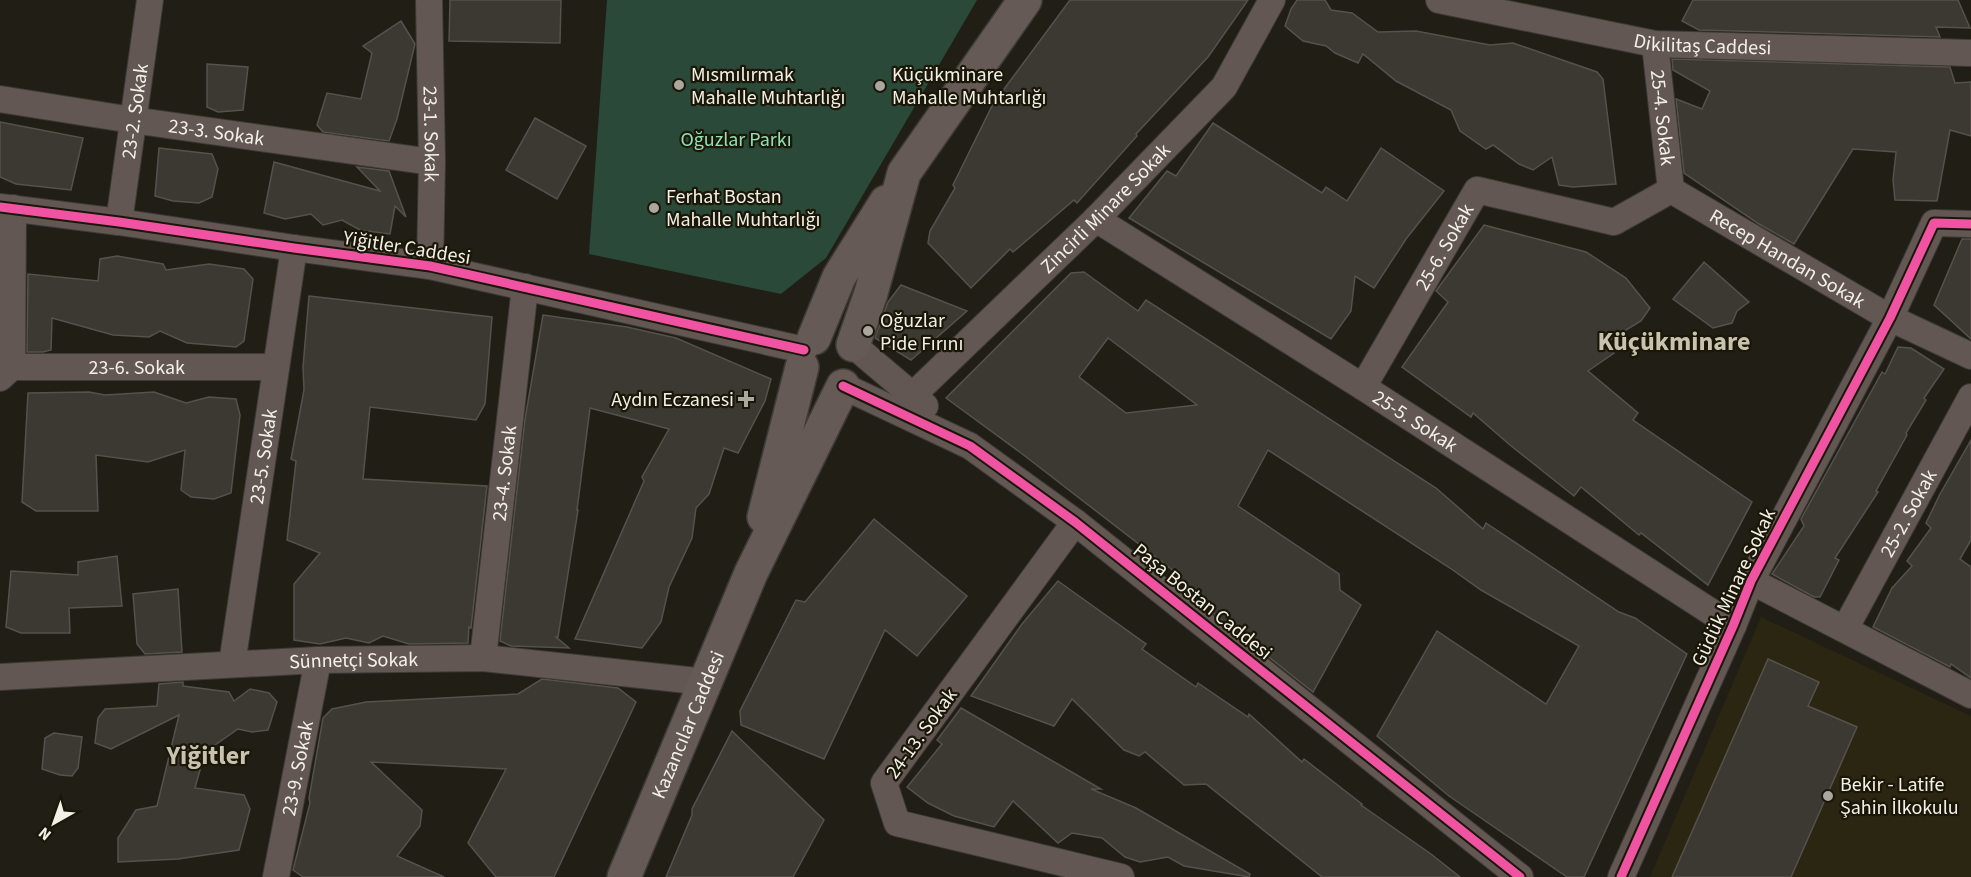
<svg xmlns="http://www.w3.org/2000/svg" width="1971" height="877" font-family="'Source Sans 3',sans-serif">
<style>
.built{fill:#2b2612}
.green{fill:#2a4938}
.building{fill:#3c3832;stroke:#56524b;stroke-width:1.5;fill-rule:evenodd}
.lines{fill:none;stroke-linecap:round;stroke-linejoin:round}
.street-casing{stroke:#3d3b33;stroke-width:28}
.secondary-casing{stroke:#3d3b33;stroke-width:36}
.street{stroke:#635754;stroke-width:26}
.secondary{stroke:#665a56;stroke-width:33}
.cycleway-casing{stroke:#1b1708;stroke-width:13}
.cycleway{stroke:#f153a3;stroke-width:9}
.poi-dot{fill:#a9a79e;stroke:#1b1708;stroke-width:2}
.labels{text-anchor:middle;stroke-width:4.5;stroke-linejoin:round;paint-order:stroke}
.street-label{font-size:20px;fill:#f3f1e7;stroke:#1b1708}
.poi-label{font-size:20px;fill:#f3f1e7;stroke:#1b1708;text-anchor:start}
.park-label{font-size:20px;fill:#8fe1b5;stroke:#1b1708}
.district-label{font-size:26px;font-weight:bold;fill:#c7c3af;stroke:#1b1708}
</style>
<rect width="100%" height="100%" fill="#201e15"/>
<!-- built -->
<path class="built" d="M1761,617L1971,716V877H1650Z"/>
<!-- green -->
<path class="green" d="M607,0H977L826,258L781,294L589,254Z"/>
<!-- building -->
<g class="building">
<path d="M450,0H561L560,43L449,41Z"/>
<path d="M1070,0H1248L1208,57L1136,134L1137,136L1077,203L1074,200L1013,252L1010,249L971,288L928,243L930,231L955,188L953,185L993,104Z"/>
<path d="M1297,0H1325L1331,10L1352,13L1378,32L1416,31L1490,45L1513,43L1597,72L1603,79L1616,184L1573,187L1559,185L1552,157L1533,170L1519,164L1493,145L1486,149L1460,131L1451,110L1396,81L1363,54L1358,63L1335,53L1326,46L1303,41L1285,26L1291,9Z"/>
<path d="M1693,0H1958L1970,28L1936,27L1940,37L1699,30L1682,21Z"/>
<path d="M401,21L415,44L397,119L389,141L323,132L317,125L327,93L361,99L372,53L363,46Z"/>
<path d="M1672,59L1950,67L1955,83L1971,82V136L1950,130L1937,201L1895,200L1893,180L1896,152L1853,149L1794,244L1759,224L1684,173L1676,99L1702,109L1710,91L1673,70Z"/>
<path d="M207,64L248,67L243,110L218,112L207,107Z"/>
<path d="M535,118L586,146L557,199L506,170Z"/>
<path d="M0,122L83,138L71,190L16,184L0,177Z"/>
<path d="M1213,123L1322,193L1326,187L1347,201L1381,148L1444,191L1406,239L1374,288L1355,276L1351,311L1331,339L1129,218L1167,171L1176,176Z"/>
<path d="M159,148L212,154L218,169L212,197L199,203L173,201L155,196Z"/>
<path d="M274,162L380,191L357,167L389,171L406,217L395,206L390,234L360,230L342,220L323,225L311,214L285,219L264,213Z"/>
<path d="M1484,225L1586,252L1626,278L1650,308L1641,321L1606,342L1614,353L1588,371L1638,413L1633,420L1752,502L1708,585L1641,533L1639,535L1581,487L1574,496L1510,445L1473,413L1471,417L1402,367L1448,302L1436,291Z"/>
<path d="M1962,239H1971V339L1934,305Z"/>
<path d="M117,256L163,264L166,270L209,264L244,269L253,279L244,341L236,347L187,343L160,331L149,337L113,335L52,318L51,350L43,352H27L28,274L98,281L100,259Z"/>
<path d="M1704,262L1749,302L1737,311L1732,323L1713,328L1673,299Z"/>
<path d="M1084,272L1138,311L1146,300L1436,488L1483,529L1486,523L1619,612L1635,618L1687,654L1584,877H1567L1449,796L1377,736L1437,631L1546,704L1579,646L1481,590L1450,568L1268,450L1238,506L1339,574L1340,590L1361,605L1313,692L1189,594V587L1175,572L1021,453L946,398L1071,273ZM1108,338L1197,405L1126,413L1079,377Z"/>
<path d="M901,285L967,311L911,360L875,338L888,302Z"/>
<path d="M309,296L492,317L485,404L476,420L370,407L363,479L487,486L471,628L469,627L468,643L409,644L383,636L369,643L346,638L320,644L294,640V584L320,553L287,540L296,461L291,459L304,390L303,367Z"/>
<path d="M543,315L627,327L676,338L771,379L765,401L738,453L724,448L709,494L696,508L692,538L669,587L661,622L642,648L575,639L644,481L642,477L669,429L590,408L577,510H578L558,637H556L569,648L511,646L500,641L525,419Z"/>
<path d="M1898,347L1911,348L1944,369L1924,398L1926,400L1906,433L1907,435L1876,491L1878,492L1835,558L1839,560L1820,597H1814L1772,574L1804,526L1801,519L1882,372L1885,374Z"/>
<path d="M89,392L105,395L154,392L186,403L209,397L236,399L240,415L231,493L214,499L191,497L181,490L185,450L148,462L96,455L98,511H36L22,502L28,393Z"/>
<path d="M1971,440V540L1960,559L1971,567V678L1951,664L1950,667L1873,627L1892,588L1912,566L1907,561L1931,528L1926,523L1940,494Z"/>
<path d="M874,519L967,596L917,656L885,630L824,759L741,725L740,711L796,600L805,602Z"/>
<path d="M117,556L122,606L69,608L70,633H21L6,627L11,571L78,575V562Z"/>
<path d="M1058,581L1146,644L1142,649L1196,687L1198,683L1248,717L1249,714L1302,762L1304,759L1362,804L1361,805L1431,854L1460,877H1322L1206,784L1184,785L1145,752L1139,756L1124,750L1072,699L1054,726L971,696L1022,624Z"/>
<path d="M178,589L182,652L145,654L137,644L133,594Z"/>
<path d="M1768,659L1819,682L1808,706L1857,727L1791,877H1672Z"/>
<path d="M542,679L618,688L636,702L554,877H496L468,843L506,769L371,762L422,810L420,826L397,856L444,877H303L293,870L310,803L309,798L323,718L332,709L366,702L518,694Z"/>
<path d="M183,682V686L229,692L234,701L250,689L269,693L277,702L268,730L252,732L238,729L205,752L195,788L244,795L250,809L239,850L178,859L118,862V838L136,810L157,806L179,715L111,749L95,743L98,718L105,709L157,706L159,684Z"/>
<path d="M961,708L1101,789H1091L1136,808L1250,874L1249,877L1184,866L1168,857L1140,862L1125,857L1102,838L1072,833L1058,843L1013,801L994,827L954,816L928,803L907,787L942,744L937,740Z"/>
<path d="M732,731L824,820L793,877H666L692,815V809Z"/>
<path d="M54,733L82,737L78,768L72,776L60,775L42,769L45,738Z"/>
</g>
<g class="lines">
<!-- street casing -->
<g class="street-casing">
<g id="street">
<path id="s1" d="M429,0L432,162L430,266"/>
<path id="s2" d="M1439,0L1655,44L1971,53"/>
<path id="s3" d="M1655,44L1671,190"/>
<path id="s4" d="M0,99L132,120L432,162"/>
<path id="s5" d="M1671,190L1890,318L1971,356"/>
<path d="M0,207L119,222L294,248L430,266L804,350"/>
<path id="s6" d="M1096,219L1363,387L1733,626"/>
<path id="s7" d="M119,222L150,0"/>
<path d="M853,345L925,406"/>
<path d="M12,367L13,208"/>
<path id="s8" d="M0,378L12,367H276"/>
<path d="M843,386L970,446L1075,522L1520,877"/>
<path id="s9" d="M1363,387L1477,190L1614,222L1671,190"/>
<path id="s10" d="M913,395L1096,219L1224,87L1272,0"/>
<path d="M1075,522L884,783L897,823L1121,877"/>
<path d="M1751,581L1971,695"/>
<path id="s11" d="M1845,629L1971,397"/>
<path id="s12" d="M483,658L525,287"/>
<path id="s13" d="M232,664L294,248"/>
<path id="s14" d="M0,677L318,660L483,658L706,682"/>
<path id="s15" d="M276,877L318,660"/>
<path d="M1621,877L1733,626L1751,581L1890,318L1934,223L1971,224"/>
</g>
</g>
<!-- secondary casing -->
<g class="secondary-casing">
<g id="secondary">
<path d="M814,338L839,277L886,202"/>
<path d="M853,345L871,293L904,173L1025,0"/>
<path d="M764,517L802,367"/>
<path id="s16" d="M624,877L751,573L843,386"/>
</g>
</g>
<!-- street -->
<use href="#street" class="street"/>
<!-- secondary -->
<use href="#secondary" class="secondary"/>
<!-- cycleway casing -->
<g class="cycleway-casing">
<g id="cycleway">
<path d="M0,207L119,222L294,248L430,266L804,350"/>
<path d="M843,386L970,446L1075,522L1520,877"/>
<path d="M1621,877L1733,626L1751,581L1890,318L1934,223L1971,224"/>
</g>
</g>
<!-- cycleway -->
<use href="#cycleway" class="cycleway"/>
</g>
<!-- markers -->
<g class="poi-dot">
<circle cx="679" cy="85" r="6"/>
<circle cx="880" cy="86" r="6"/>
<circle cx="654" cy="208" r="6"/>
<circle cx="868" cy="331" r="6"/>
<path d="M743 390h6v6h6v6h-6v6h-6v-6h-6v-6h6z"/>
<circle cx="1828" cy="796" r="6"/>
</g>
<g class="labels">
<!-- street labels -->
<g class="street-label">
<text dy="7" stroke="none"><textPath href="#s2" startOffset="268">Dikilitaş Caddesi</textPath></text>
<text dy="7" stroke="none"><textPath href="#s7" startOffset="112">23-2. Sokak</textPath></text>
<text dy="7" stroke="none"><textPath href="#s3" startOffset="74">25-4. Sokak</textPath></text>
<text dy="7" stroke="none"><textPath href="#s4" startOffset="219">23-3. Sokak</textPath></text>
<text dy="7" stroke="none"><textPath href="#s1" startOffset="134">23-1. Sokak</textPath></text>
<text dy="7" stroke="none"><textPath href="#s10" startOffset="268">Zincirli Minare Sokak</textPath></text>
<text transform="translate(407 247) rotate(9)" y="7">Yiğitler Caddesi</text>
<text dy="7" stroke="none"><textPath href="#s9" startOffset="162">25-6. Sokak</textPath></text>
<text dy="7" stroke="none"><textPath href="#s5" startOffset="135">Recep Handan Sokak</textPath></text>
<text dy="7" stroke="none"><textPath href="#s8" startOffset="141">23-6. Sokak</textPath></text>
<text dy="7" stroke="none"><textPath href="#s6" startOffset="378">25-5. Sokak</textPath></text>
<text dy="7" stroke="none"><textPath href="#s13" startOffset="210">23-5. Sokak</textPath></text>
<text dy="7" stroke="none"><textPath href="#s12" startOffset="186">23-4. Sokak</textPath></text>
<text dy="7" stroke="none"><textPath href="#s11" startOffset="132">25-2. Sokak</textPath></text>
<text transform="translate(1733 587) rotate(-65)" y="7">Güdük Minare Sokak</text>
<text transform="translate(1203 601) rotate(39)" y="7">Paşa Bostan Caddesi</text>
<text dy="7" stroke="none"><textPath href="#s14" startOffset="354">Sünnetçi Sokak</textPath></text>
<text dy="7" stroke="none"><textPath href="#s16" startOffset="165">Kazancılar Caddesi</textPath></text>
<text transform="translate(921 733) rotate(-54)" y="7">24-13. Sokak</text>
<text dy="7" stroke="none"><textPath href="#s15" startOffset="111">23-9. Sokak</textPath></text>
</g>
<!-- poi labels -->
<g class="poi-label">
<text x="691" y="81">Mısmılırmak<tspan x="691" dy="23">Mahalle Muhtarlığı</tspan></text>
<text x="892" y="81">Küçükminare<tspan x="892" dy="23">Mahalle Muhtarlığı</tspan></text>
<text x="666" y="203">Ferhat Bostan<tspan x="666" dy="23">Mahalle Muhtarlığı</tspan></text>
<text x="880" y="327">Oğuzlar<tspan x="880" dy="23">Pide Fırını</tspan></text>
<text x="734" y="406" text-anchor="end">Aydın Eczanesi</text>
<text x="1840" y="791">Bekir - Latife<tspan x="1840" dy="23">Şahin İlkokulu</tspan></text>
</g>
<!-- park labels -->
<g class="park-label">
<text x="736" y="146">Oğuzlar Parkı</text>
</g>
<!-- district labels -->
<g class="district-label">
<text x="1674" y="350">Küçükminare</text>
<text x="208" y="764">Yiğitler</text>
</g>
</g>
<!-- north arrow -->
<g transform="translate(54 823) rotate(220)" stroke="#1b1708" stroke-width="4.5" paint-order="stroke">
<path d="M0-4.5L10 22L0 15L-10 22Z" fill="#f3f1e7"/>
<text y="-9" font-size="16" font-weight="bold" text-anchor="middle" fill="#f3f1e7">N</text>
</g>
</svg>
